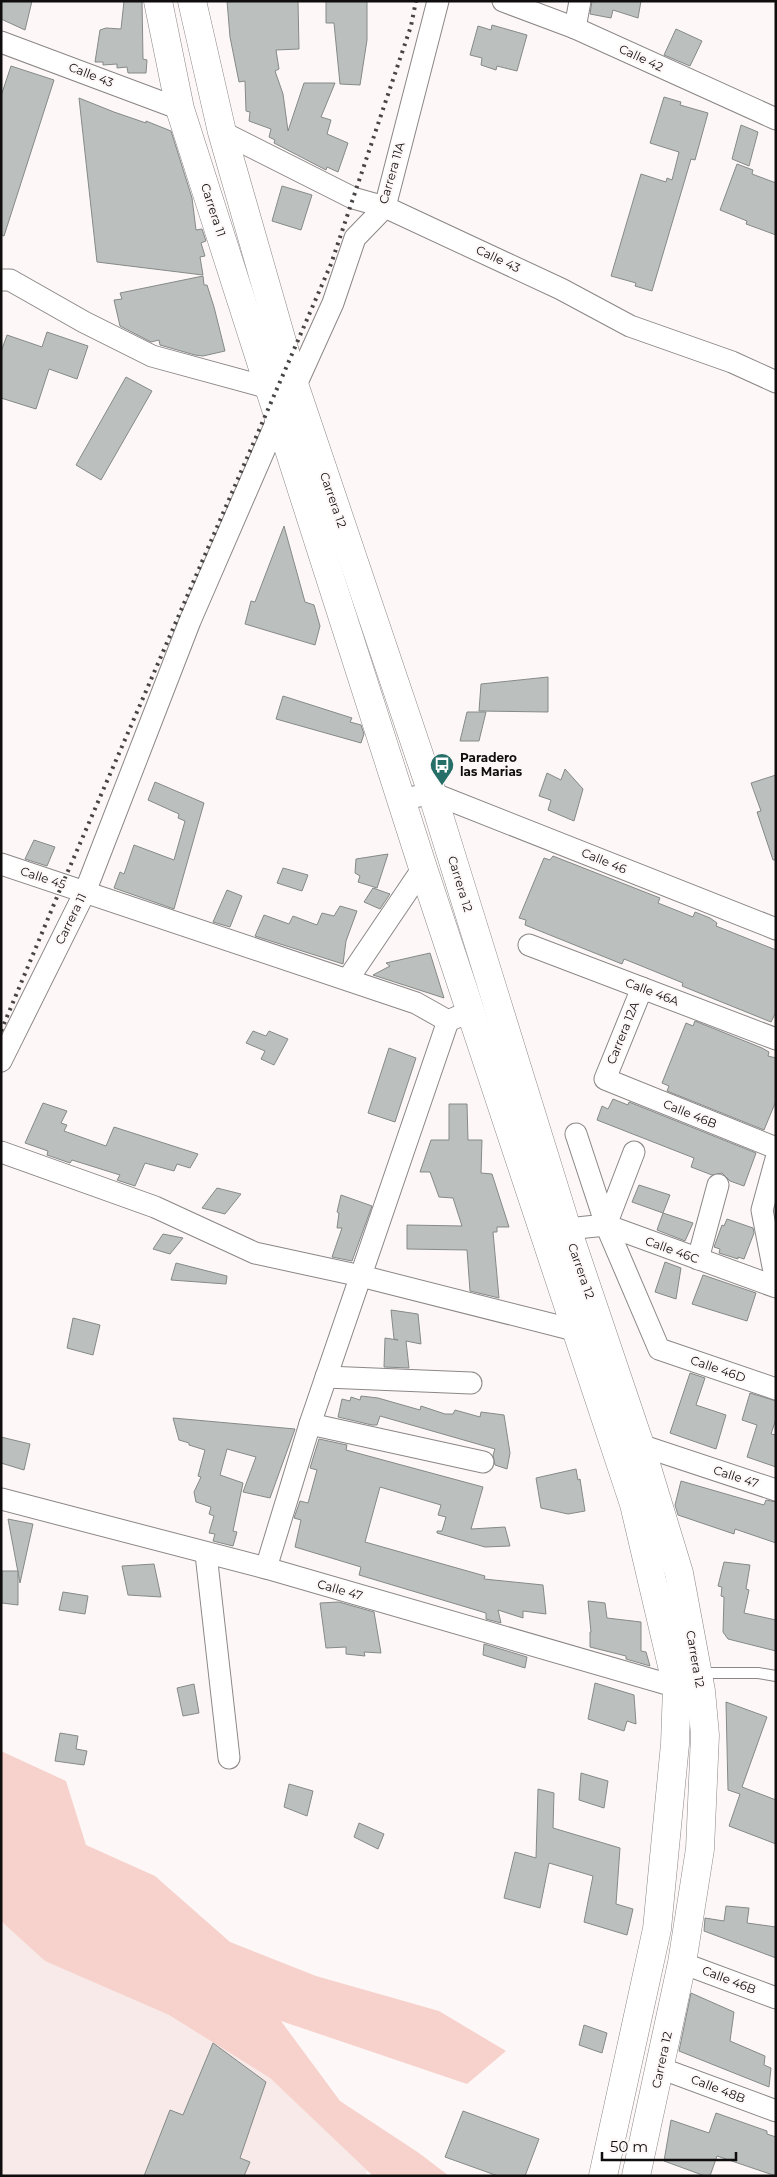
<svg xmlns="http://www.w3.org/2000/svg" width="777" height="2177" font-family="Montserrat,sans-serif">
<style>
.built{fill:#f7eae8}
.green{fill:#f7d2cc}
.building{fill:#bbbfbe;stroke:#858a89}
.lines{fill:none;stroke-linecap:round;stroke-linejoin:round}
.service-casing{stroke:#8b8786;stroke-width:12}
.minor-casing{stroke:#8b8786;stroke-width:23}
.primary-casing{stroke:#8b8786;stroke-width:29}
.service{stroke:#fff;stroke-width:10}
.minor{stroke:#fff;stroke-width:21}
.primary{stroke:#fff;stroke-width:28}
.rail{stroke:#474444;stroke-width:4;stroke-dasharray:2.5 5;stroke-linecap:butt}
.labels{text-anchor:middle;stroke-width:4;stroke-linejoin:round;paint-order:stroke}
.street-label{font-size:12px;fill:#0f0d0d;stroke:#fdf8f7}
.poi-label{font-size:12px;font-weight:bold;fill:#0f0d0d;stroke:#fdf8f7;text-anchor:start}
</style>
<rect width="100%" height="100%" fill="#fdf8f7"/>
<!-- built -->
<path class="built" d="M1,1921L46,1961L169,2015L270,2078L367,2170L365,2176H1Z"/>
<!-- green -->
<path class="green" d="M1,1751L66,1781L86,1845L155,1876L230,1942L316,1976L439,2011L506,2051L467,2084L281,2021L340,2101L419,2153L449,2176H373L270,2078L169,2015L45,1961L1,1921Z"/>
<!-- building -->
<g class="building">
<path d="M1,1H32L25,30L1,19Z"/>
<path d="M124,1H142L143,59L147,60L146,73H128L127,67L117,68V64L103,65V62H95L100,30L106,28L121,29Z"/>
<path d="M227,1H298L299,49L276,50L279,69L275,71L283,94L288,131L304,83H335L321,117L331,120L327,134L348,143L338,172L327,167L326,170L274,143L275,140L269,137L271,129L249,121L250,112L246,111L245,81L239,82L230,37Z"/>
<path d="M326,1H367V40L360,85L340,84L334,23H326Z"/>
<path d="M592,1H641L638,18L613,10L611,18L590,14Z"/>
<path d="M492,25L527,35L517,71L497,66L496,70L481,65L482,58L470,55L478,26L491,30Z"/>
<path d="M676,29L702,41L690,66L664,55Z"/>
<path d="M11,66L54,80L4,236L1,235V96Z"/>
<path d="M664,97L681,102L680,105L708,113L695,160L691,159L652,291L635,286L636,283L611,276L641,174L666,182L667,178L672,180L679,152L650,143Z"/>
<path d="M79,98L114,112L146,123V121L171,131L192,198L196,230L202,229L206,241L201,243L205,256L200,257L203,275L97,262Z"/>
<path d="M741,125L758,132L749,166L732,159Z"/>
<path d="M737,164L753,170L752,174L776,183V235L746,224L747,221L720,210Z"/>
<path d="M282,186L312,195L301,230L272,221Z"/>
<path d="M203,276L204,285H207L214,307L225,351L203,356L195,355L160,345L159,340L151,342L120,326L114,300L122,299L120,293Z"/>
<path d="M47,332L88,346L77,379L49,369L36,409L1,398V352L7,335L42,347Z"/>
<path d="M126,377L152,391L101,480L76,465Z"/>
<path d="M284,526L305,602L314,605L320,626L315,645L245,624L251,601L255,602Z"/>
<path d="M548,677V712L479,711L481,684Z"/>
<path d="M283,696L352,718L350,722L361,725L364,734L361,743L276,719Z"/>
<path d="M467,712H486L479,741H460Z"/>
<path d="M565,769L583,789L574,821L548,810L551,800L539,796L547,773L561,780Z"/>
<path d="M776,775V860H773L757,812L761,811L751,783Z"/>
<path d="M155,782L204,803L174,909L114,888L120,872L124,874L134,845L174,860L185,821L178,818L179,814L148,800Z"/>
<path d="M34,840L55,847L47,866L25,859Z"/>
<path d="M388,854L377,888L358,882L360,876L355,873L356,859Z"/>
<path d="M553,856L660,898L658,903L693,917L695,912L710,918L717,923L716,926L776,950V1012L771,1022L682,986L683,983L639,965L624,959L622,964L525,925L526,920L519,918L544,858L550,860Z"/>
<path d="M283,868L308,875L302,891L277,883Z"/>
<path d="M373,888L390,894L380,909L364,902Z"/>
<path d="M227,890L242,896L230,927L213,922Z"/>
<path d="M340,906L357,911L346,941L343,964L255,936L264,915L289,924L293,916L317,925L322,913L334,916Z"/>
<path d="M430,953L444,998L373,975L390,966L386,963Z"/>
<path d="M695,1021L762,1048L769,1052L768,1056L776,1058V1101L764,1130L667,1091L669,1086L662,1083L686,1023L693,1026Z"/>
<path d="M253,1031L266,1036L269,1031L288,1039L274,1065L261,1059L265,1051L246,1043Z"/>
<path d="M389,1048L416,1058L395,1122L368,1113Z"/>
<path d="M613,1099L628,1105L629,1102L756,1153L744,1186L730,1181L722,1173L712,1175L691,1167L694,1158L597,1120L602,1106L608,1109Z"/>
<path d="M43,1103L67,1111L61,1123L67,1125L64,1131L106,1146L114,1127L198,1154L190,1168L177,1164L174,1171L145,1163L135,1186L117,1180L120,1175L72,1160L70,1163L47,1155L48,1151L25,1143Z"/>
<path d="M449,1104H467L468,1140H482L481,1173L492,1174L509,1227H497V1232H493L499,1298L470,1291L467,1250L407,1249V1225L462,1226L453,1198L439,1197L430,1172H420L431,1140H449Z"/>
<path d="M639,1185L670,1195L663,1213L693,1223L685,1241L657,1230L663,1213L632,1202Z"/>
<path d="M217,1188L241,1194L225,1214L202,1208Z"/>
<path d="M341,1195L372,1206L352,1261L332,1257L342,1228H337L339,1213L337,1212Z"/>
<path d="M727,1219L753,1228L754,1233L744,1259L738,1257V1259L719,1253L720,1249L714,1247L722,1225L724,1226Z"/>
<path d="M163,1234L183,1238L170,1254L153,1249Z"/>
<path d="M665,1262L681,1268L676,1299L655,1292Z"/>
<path d="M176,1263L227,1276L226,1284L171,1280Z"/>
<path d="M703,1275L756,1293L747,1321L692,1304Z"/>
<path d="M391,1310L418,1314L421,1344L406,1341L409,1368L384,1367L385,1338L398,1340L394,1339Z"/>
<path d="M73,1318L100,1325L93,1355L67,1348Z"/>
<path d="M690,1373L705,1378L696,1405L726,1415L716,1449L670,1433Z"/>
<path d="M750,1393L776,1401V1419L771,1434L776,1435V1467L747,1457L757,1425L742,1420Z"/>
<path d="M361,1396L378,1398L420,1410L421,1406L445,1414H453L455,1410L480,1417L481,1412L504,1415L510,1453L507,1469L495,1465L493,1455L495,1449L380,1416L377,1425H372L338,1417L342,1399L350,1401L351,1397L360,1400Z"/>
<path d="M173,1418L295,1429L270,1498L243,1492L256,1457L227,1449L220,1475L243,1483L233,1531L237,1532L233,1546L213,1541L215,1534L209,1533L214,1516L209,1514L211,1507L196,1502L194,1492L201,1477L198,1476L205,1450L189,1445V1443L179,1440Z"/>
<path d="M1,1437L30,1444L24,1470L1,1463Z"/>
<path d="M319,1439L347,1445L346,1450L483,1487L471,1529L505,1527L510,1546L485,1547L437,1533V1531H442L446,1517L438,1515L441,1505L380,1487L365,1542L485,1576L484,1579L543,1585L546,1614L523,1611V1618L498,1610L501,1623L486,1619V1613L359,1575L361,1567L295,1547L301,1520L294,1518L300,1501L308,1503L317,1470L310,1468Z"/>
<path d="M576,1469L578,1480L580,1479L585,1511L568,1514L541,1508L536,1478Z"/>
<path d="M681,1481L764,1505L766,1500L776,1502V1543L735,1529L734,1534L678,1515L675,1505Z"/>
<path d="M8,1519L33,1524L20,1583Z"/>
<path d="M724,1562L750,1565L746,1589L749,1590L744,1613L776,1620V1651L728,1639L723,1632L724,1597L721,1596L722,1587L718,1586Z"/>
<path d="M154,1564L161,1597L128,1595L122,1566Z"/>
<path d="M2,1571H18V1605L2,1603Z"/>
<path d="M63,1592L88,1596L85,1614L59,1610Z"/>
<path d="M588,1601L605,1603L607,1618L641,1622V1651L646,1652L650,1666L626,1659V1656L590,1647V1632H591Z"/>
<path d="M339,1602L374,1612L381,1653L364,1652L365,1656L346,1654V1647L326,1648L320,1603Z"/>
<path d="M484,1644L527,1657L525,1668L483,1655Z"/>
<path d="M595,1683L634,1695L636,1724L627,1721L624,1731L588,1719Z"/>
<path d="M194,1684L199,1713L183,1716L177,1688Z"/>
<path d="M726,1702L767,1717L742,1787L776,1800V1844L729,1826L740,1794L728,1790Z"/>
<path d="M60,1733L78,1736L76,1749L87,1751L84,1765L55,1761Z"/>
<path d="M581,1773L608,1781L604,1808L579,1800Z"/>
<path d="M289,1784L313,1791L307,1816L284,1807Z"/>
<path d="M538,1789L554,1793L553,1828L620,1848L616,1904L633,1909L627,1935L584,1922L593,1876L549,1863L540,1908L504,1898L515,1852L536,1858Z"/>
<path d="M359,1823L384,1834L378,1849L354,1837Z"/>
<path d="M726,1906L749,1908L747,1923L776,1927V1958L704,1931L705,1918L724,1921Z"/>
<path d="M691,1993L734,2012L730,2041L765,2056L764,2065L771,2068L769,2087L679,2051Z"/>
<path d="M584,2025L607,2033L602,2053L579,2045Z"/>
<path d="M213,2043L266,2082L240,2158L250,2162L244,2176H144L170,2110L183,2115Z"/>
<path d="M463,2111L539,2139L525,2176H498L445,2157Z"/>
<path d="M716,2113L767,2131V2134L776,2137V2176L717,2156L710,2176H705L664,2161L671,2120L709,2133Z"/>
</g>
<g class="lines">
<!-- service casing -->
<g class="service-casing">
<path id="service" d="M700,1673H758L776,1676"/>
</g>
<!-- minor casing -->
<g class="minor-casing">
<g id="minor">
<path d="M503,1L575,28L776,119"/>
<path d="M575,28L580,1"/>
<path d="M1,42L180,109"/>
<path d="M222,132L353,198L385,207L561,289L630,326L732,362L776,382"/>
<path d="M1,280H10L84,322L152,356L269,388"/>
<path d="M401,800L432,793L776,929"/>
<path d="M1,864L416,1003L448,1021"/>
<path d="M529,945L776,1039"/>
<path d="M348,979L423,868"/>
<path d="M642,988L605,1079L776,1148"/>
<path d="M1,1061L85,892L190,621L279,416L295,387L333,303L355,238L385,207L438,1"/>
<path d="M576,1134L606,1225L659,1349L776,1389"/>
<path d="M1,1152L155,1207L255,1253L361,1276L578,1331"/>
<path d="M776,1159L762,1210L776,1282"/>
<path d="M606,1225L634,1152"/>
<path d="M567,1229L606,1225L776,1287"/>
<path d="M698,1259L718,1185"/>
<path d="M326,1377L471,1383"/>
<path d="M310,1424L483,1462"/>
<path d="M640,1445L776,1490"/>
<path d="M1,1499L266,1568L677,1687"/>
<path d="M206,1554L229,1758"/>
<path d="M266,1568L310,1424L448,1021L471,1011"/>
<path d="M682,1963L776,1998"/>
<path d="M660,2068L776,2111"/>
</g>
</g>
<!-- primary casing -->
<g class="primary-casing">
<g id="primary">
<path d="M158,1L180,109L423,868L634,1504L677,1687L675,1744L657,1929L603,2176"/>
<path d="M192,1L222,132L295,387L432,793L567,1229L640,1445L679,1573L701,1691L705,1735L700,1849L682,1963L636,2176"/>
</g>
</g>
<!-- service -->
<use href="#service" class="service"/>
<!-- minor -->
<use href="#minor" class="minor"/>
<!-- primary -->
<use href="#primary" class="primary"/>
<!-- rail -->
<path class="rail" d="M1,1031L62,885L331,264L411,26L416,1"/>
</g>
<!-- icons -->
<defs>
<g id="bus-pin" transform="scale(1.25)"><path d="M0 17L-7.5 6A9.5 9.5 0 1 1 7.5 6Z" fill="#266f69" stroke="#fdf8f7"/><path d="M-5-6H5V4H4V6H2V4H-2V6H-4V4H-5ZM-3.5-4V0h7V-4ZM-3.5 1.2v1.5H-2V1.2ZM2 1.2v1.5H3.5V1.2Z" fill="#fff"/></g>
</defs>
<g fill-rule="evenodd">
<use href="#bus-pin" x="442" y="765"/>
</g>
<g class="labels">
<!-- street labels -->
<g class="street-label">
<text transform="translate(641 58) rotate(25)" y="4">Calle 42</text>
<text transform="translate(91 75) rotate(21)" y="4">Calle 43</text>
<text transform="translate(392 173) rotate(-74)" y="4">Carrera 11A</text>
<text transform="translate(213 210) rotate(72)" y="4">Carrera 11</text>
<text transform="translate(498 259) rotate(25)" y="4">Calle 43</text>
<text transform="translate(333 500) rotate(71)" y="4">Carrera 12</text>
<text transform="translate(604 861) rotate(22)" y="4">Calle 46</text>
<text transform="translate(43 878) rotate(18)" y="4">Calle 45</text>
<text transform="translate(460 884) rotate(73)" y="4">Carrera 12</text>
<text transform="translate(71 919) rotate(-64)" y="4">Carrera 11</text>
<text transform="translate(652 992) rotate(21)" y="4">Calle 46A</text>
<text transform="translate(623 1033) rotate(-68)" y="4">Carrera 12A</text>
<text transform="translate(690 1114) rotate(22)" y="4">Calle 46B</text>
<text transform="translate(672 1250) rotate(20)" y="4">Calle 46C</text>
<text transform="translate(581 1271) rotate(71)" y="4">Carrera 12</text>
<text transform="translate(718 1369) rotate(19)" y="4">Calle 46D</text>
<text transform="translate(736 1477) rotate(18)" y="4">Calle 47</text>
<text transform="translate(340 1590) rotate(16)" y="4">Calle 47</text>
<text transform="translate(695 1659) rotate(80)" y="4">Carrera 12</text>
<text transform="translate(729 1980) rotate(21)" y="4">Calle 46B</text>
<text transform="translate(662 2060) rotate(-78)" y="4">Carrera 12</text>
<text transform="translate(718 2089) rotate(21)" y="4">Calle 48B</text>
</g>
<!-- poi labels -->
<g class="poi-label">
<text x="460" y="762">Paradero<tspan x="460" dy="14">las Marias</tspan></text>
</g>
</g>
<!-- border -->
<rect width="777" height="2177" fill="none" stroke="#0f0d0d" stroke-width="5"/>
<!-- scale -->
<path d="M602 2152v8h134v-8" fill="none" stroke="#0f0d0d" stroke-width="2.5"/>
<text x="610" y="2152" font-size="15" fill="#0f0d0d" stroke="#fdf8f7" stroke-width="4" paint-order="stroke">50 m</text>
</svg>
